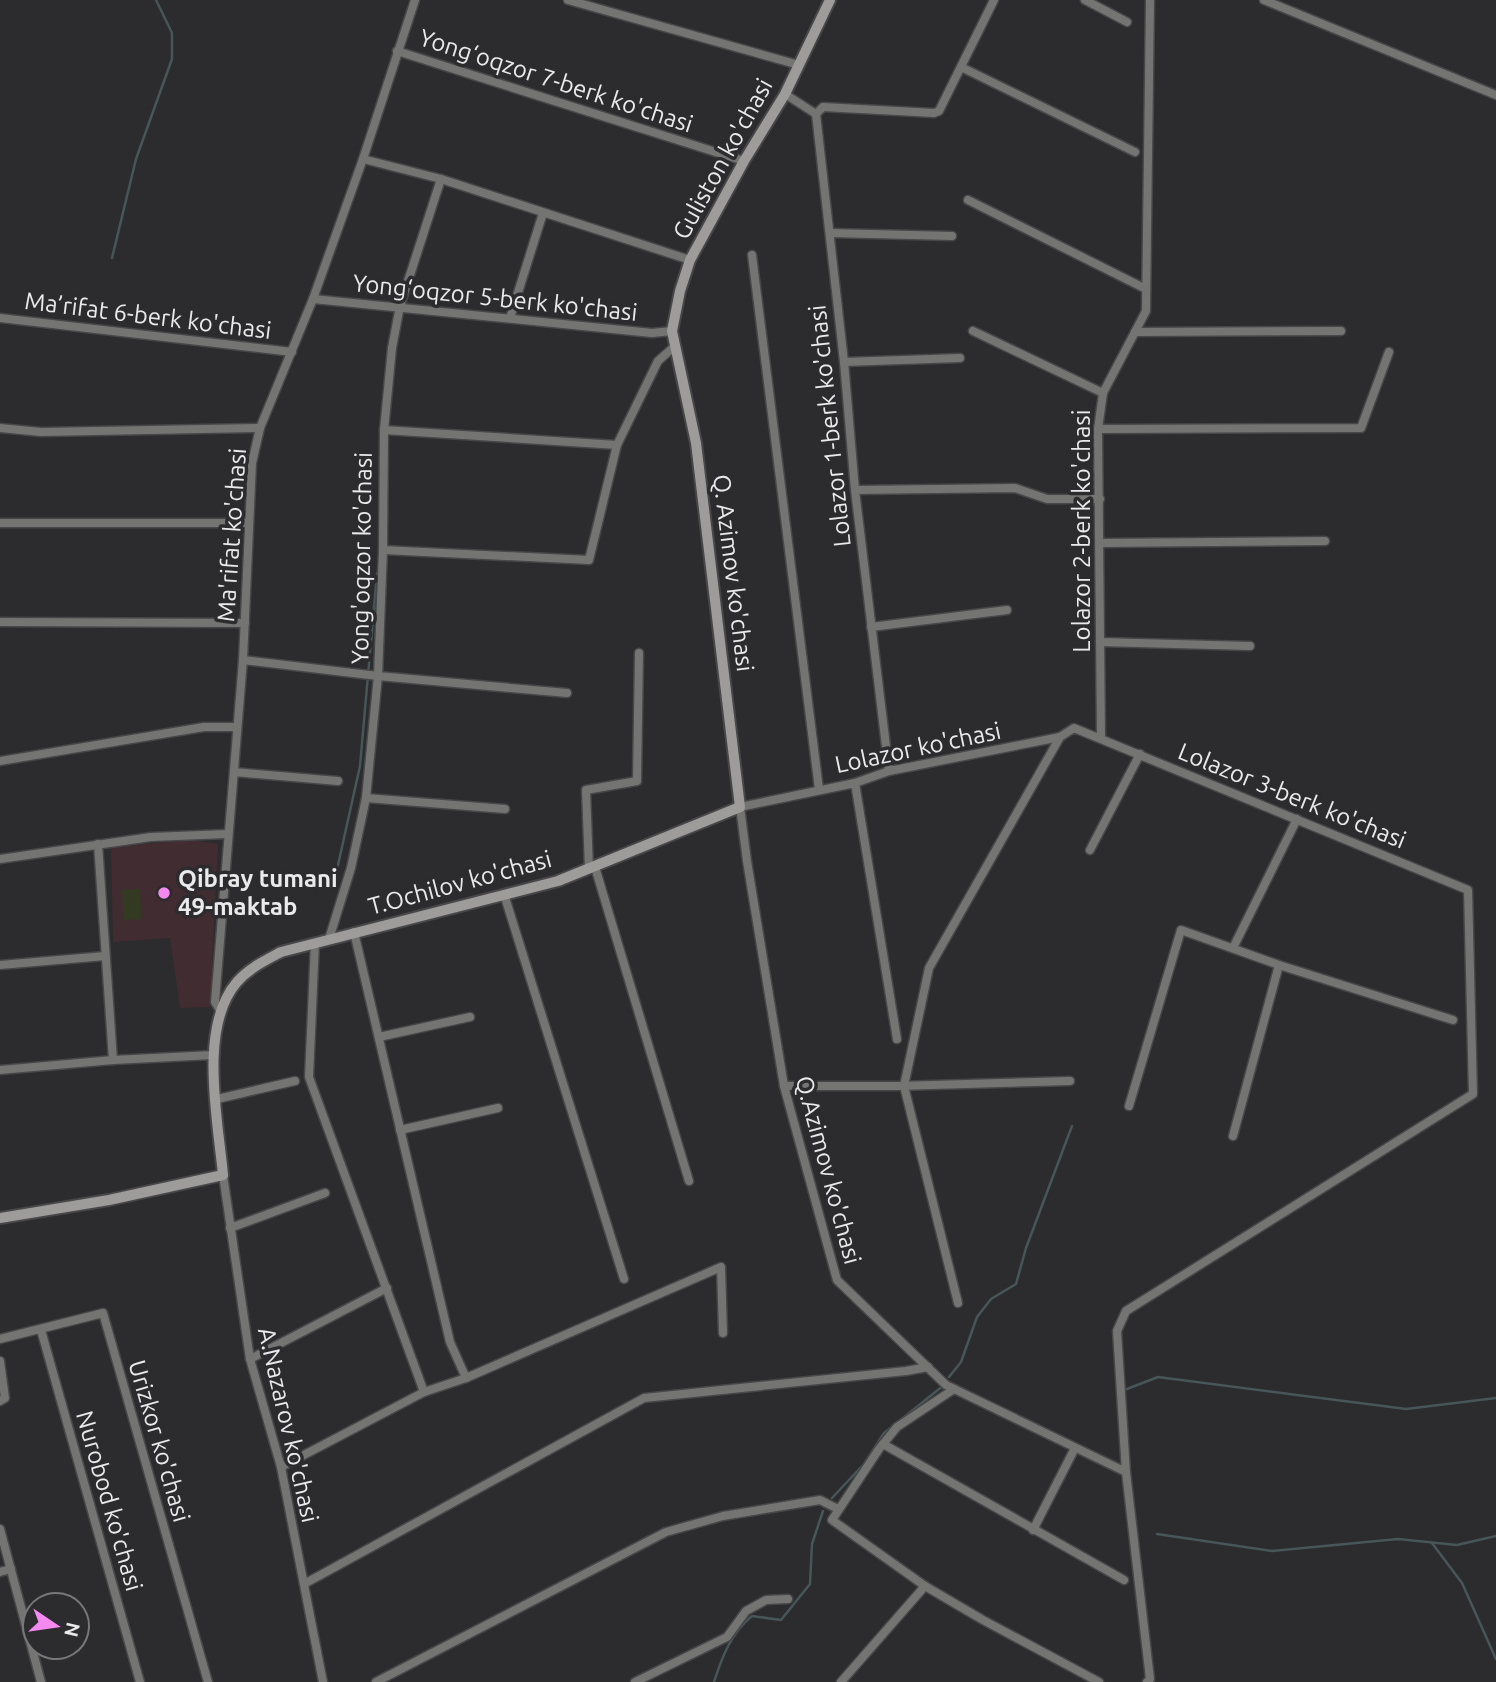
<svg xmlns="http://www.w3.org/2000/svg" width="1496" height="1682" font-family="Ubuntu,sans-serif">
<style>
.education{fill:#412d31}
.green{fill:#333a22}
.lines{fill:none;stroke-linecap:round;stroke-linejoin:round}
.stream{stroke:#465659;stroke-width:2.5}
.minor-casing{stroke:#474648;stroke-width:11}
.secondary-casing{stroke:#474648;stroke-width:14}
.minor{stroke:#747472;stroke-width:8}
.secondary{stroke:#9d9c9a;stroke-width:10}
.poi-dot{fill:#f489f0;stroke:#2c2b2e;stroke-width:2.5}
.labels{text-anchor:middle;stroke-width:7;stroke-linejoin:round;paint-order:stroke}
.street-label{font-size:24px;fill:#eae9eb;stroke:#2c2b2e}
.poi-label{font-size:24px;font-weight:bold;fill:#eae9eb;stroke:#2c2b2e;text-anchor:start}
</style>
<rect width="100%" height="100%" fill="#2c2b2e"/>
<!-- education -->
<path class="education" d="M191,840L218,844L210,1007L180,1008L170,938L113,942L111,847Z"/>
<!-- green -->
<path class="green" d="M140,889L141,919L124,920L122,890Z"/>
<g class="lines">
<!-- stream -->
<g class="stream">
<path d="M112,258L136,159L172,59V33L156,0"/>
<path d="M334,883L360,766L377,573"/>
<path d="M949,1377L961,1362L977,1317L991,1299L1016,1284L1026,1248L1072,1126"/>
<path d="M1127,1389L1158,1377L1406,1409L1496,1398"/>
<path d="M898,1422L944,1385"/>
<path d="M832,1498L864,1464L884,1433L893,1426"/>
<path d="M1157,1534L1272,1551L1398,1539L1457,1545L1496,1536"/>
<path d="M1432,1543L1462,1583L1496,1659"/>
<path d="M714,1682C722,1657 731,1633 752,1616L781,1620L810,1584L812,1544L823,1511"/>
</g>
<!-- minor casing -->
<g class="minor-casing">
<g id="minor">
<path d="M568,0L799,65"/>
<path d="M1085,0L1127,22"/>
<path d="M1264,0L1496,95"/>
<path d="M397,51L744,161"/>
<path d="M961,67L1135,152"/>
<path d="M785,94L816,114L844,362L855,490L889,771"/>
<path d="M816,114L823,107L934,113L939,111L994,0"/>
<path d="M363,159L441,179L690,260"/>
<path d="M968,200L1146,289"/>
<path d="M830,233L952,236"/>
<path d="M752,255L819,789"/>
<path d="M313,299L652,333L672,331"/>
<path d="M0,318L292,352"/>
<path d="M510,318L543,213"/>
<path d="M973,331L1103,393"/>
<path d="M1135,332L1341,331"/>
<path d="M844,362L960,358"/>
<path d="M0,428L41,432L260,428"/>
<path d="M1098,429L1361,428L1389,352"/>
<path d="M384,430L617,445"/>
<path d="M855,490L1015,488L1047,499H1100"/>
<path d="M0,523H248"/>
<path d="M1100,543L1325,541"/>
<path d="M383,550L589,560L617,445L658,361L675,346"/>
<path d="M0,622L245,623"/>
<path d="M871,627L1007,610"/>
<path d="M1100,642L1250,646"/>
<path d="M243,660L378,676L567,693"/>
<path d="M1101,738L1098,429L1103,393L1146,311L1150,0"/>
<path d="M0,761L204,727H236"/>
<path d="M234,772L338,781"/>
<path d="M855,783L897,1039"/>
<path d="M366,798L505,809"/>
<path d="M98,844L113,1060"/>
<path d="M1090,850L1140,754"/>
<path d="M0,859L151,837L227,834"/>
<path d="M595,867L689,1181"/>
<path d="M589,869L586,790L637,781L639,653"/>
<path d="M504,894L624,1279"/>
<path d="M329,939L351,868L366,798L378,676L383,550L384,430L392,348L400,306L441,179"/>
<path d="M315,943L309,1077L424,1392"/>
<path d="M1233,948L1297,819"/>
<path d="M0,965L105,956"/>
<path d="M221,1012L215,1002L243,660L252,463L260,428L313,299L363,159L415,0"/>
<path d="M379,1037L470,1017"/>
<path d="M0,1070L113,1060L213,1055"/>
<path d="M784,1086H898L1070,1081"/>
<path d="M217,1099L295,1081"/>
<path d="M1129,1106L1181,930L1279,965L1453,1020"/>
<path d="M400,1130L498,1108"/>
<path d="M1233,1136L1279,965"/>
<path d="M223,1175L250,1359L281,1467L323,1682"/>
<path d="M230,1228L325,1193"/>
<path d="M958,1303L904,1086L929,968L1060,737"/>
<path d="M41,1330L140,1682"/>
<path d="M0,1339L103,1313L208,1682"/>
<path d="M250,1359L387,1288"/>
<path d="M0,1361L5,1398L0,1401"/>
<path d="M466,1378L721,1267L723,1333"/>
<path d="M954,1389L897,1427L879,1449L832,1520L925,1586L983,1620L1099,1682"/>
<path d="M883,1444L1124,1580"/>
<path d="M281,1467L424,1392L466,1378L450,1342L354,932"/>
<path d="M1126,1472L946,1385L837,1280L784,1086L747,861L740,807L855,783L889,771L1060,737L1074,728L1468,890L1473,1094L1126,1311L1117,1331L1126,1472L1150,1679L1147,1682"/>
<path d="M0,1529L41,1682"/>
<path d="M1033,1530L1075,1448"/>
<path d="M0,1572L11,1569"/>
<path d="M304,1584L644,1398L906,1371L928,1367"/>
<path d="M376,1682L666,1532L723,1516L820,1500L838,1509"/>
<path d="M635,1682L727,1637L746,1611L766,1600L788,1599"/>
<path d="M841,1682L925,1586"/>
</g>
</g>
<!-- secondary casing -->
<g class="secondary-casing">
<path id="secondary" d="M0,1218L109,1200L223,1175C218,1120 198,1027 237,982C249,968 266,960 281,952L558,881L740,807L696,443L672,331L680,291L690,260L744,161L785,94L830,0"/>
</g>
<!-- minor -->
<use href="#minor" class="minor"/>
<!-- secondary -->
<use href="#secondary" class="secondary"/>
</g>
<!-- markers -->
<circle class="poi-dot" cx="164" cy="893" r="7"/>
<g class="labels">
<!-- street labels -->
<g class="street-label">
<text transform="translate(556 81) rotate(18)" y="8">Yong‘oqzor 7-berk ko'chasi</text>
<text transform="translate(723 159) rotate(-61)" y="8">Guliston ko'chasi</text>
<text transform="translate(495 298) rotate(6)" y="8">Yong‘oqzor 5-berk ko'chasi</text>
<text transform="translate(148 316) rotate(7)" y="8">Ma’rifat 6-berk ko'chasi</text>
<text transform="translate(830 426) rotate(-96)" y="8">Lolazor 1-berk ko'chasi</text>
<text transform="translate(1082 531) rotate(-90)" y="8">Lolazor 2-berk ko'chasi</text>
<text transform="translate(232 535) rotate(-86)" y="8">Ma'rifat ko'chasi</text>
<text transform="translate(362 558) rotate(-89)" y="8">Yong'oqzor ko'chasi</text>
<text transform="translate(733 573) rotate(83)" y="8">Q. Azimov ko'chasi</text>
<text transform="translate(918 748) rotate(-12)" y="8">Lolazor ko'chasi</text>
<text transform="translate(1292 796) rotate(22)" y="8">Lolazor 3-berk ko'chasi</text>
<text transform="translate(460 883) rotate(-15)" y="8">T.Ochilov ko'chasi</text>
<text transform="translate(828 1170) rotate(75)" y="8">Q.Azimov ko'chasi</text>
<text transform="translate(288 1425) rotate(77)" y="8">A.Nazarov ko'chasi</text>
<text transform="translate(159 1441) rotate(74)" y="8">Urizkor ko'chasi</text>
<text transform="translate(109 1501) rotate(74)" y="8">Nurobod ko'chasi</text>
</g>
<!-- poi labels -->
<g class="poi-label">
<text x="178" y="887">Qibray tumani<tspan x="178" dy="28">49-maktab</tspan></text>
</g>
</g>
<!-- north arrow -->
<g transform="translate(56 1626) rotate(103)"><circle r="33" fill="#2c2b2e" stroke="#78777a" stroke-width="2"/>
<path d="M0-5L12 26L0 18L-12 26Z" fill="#f489f0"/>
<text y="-10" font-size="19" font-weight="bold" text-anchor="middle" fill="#eae9eb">N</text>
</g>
</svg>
